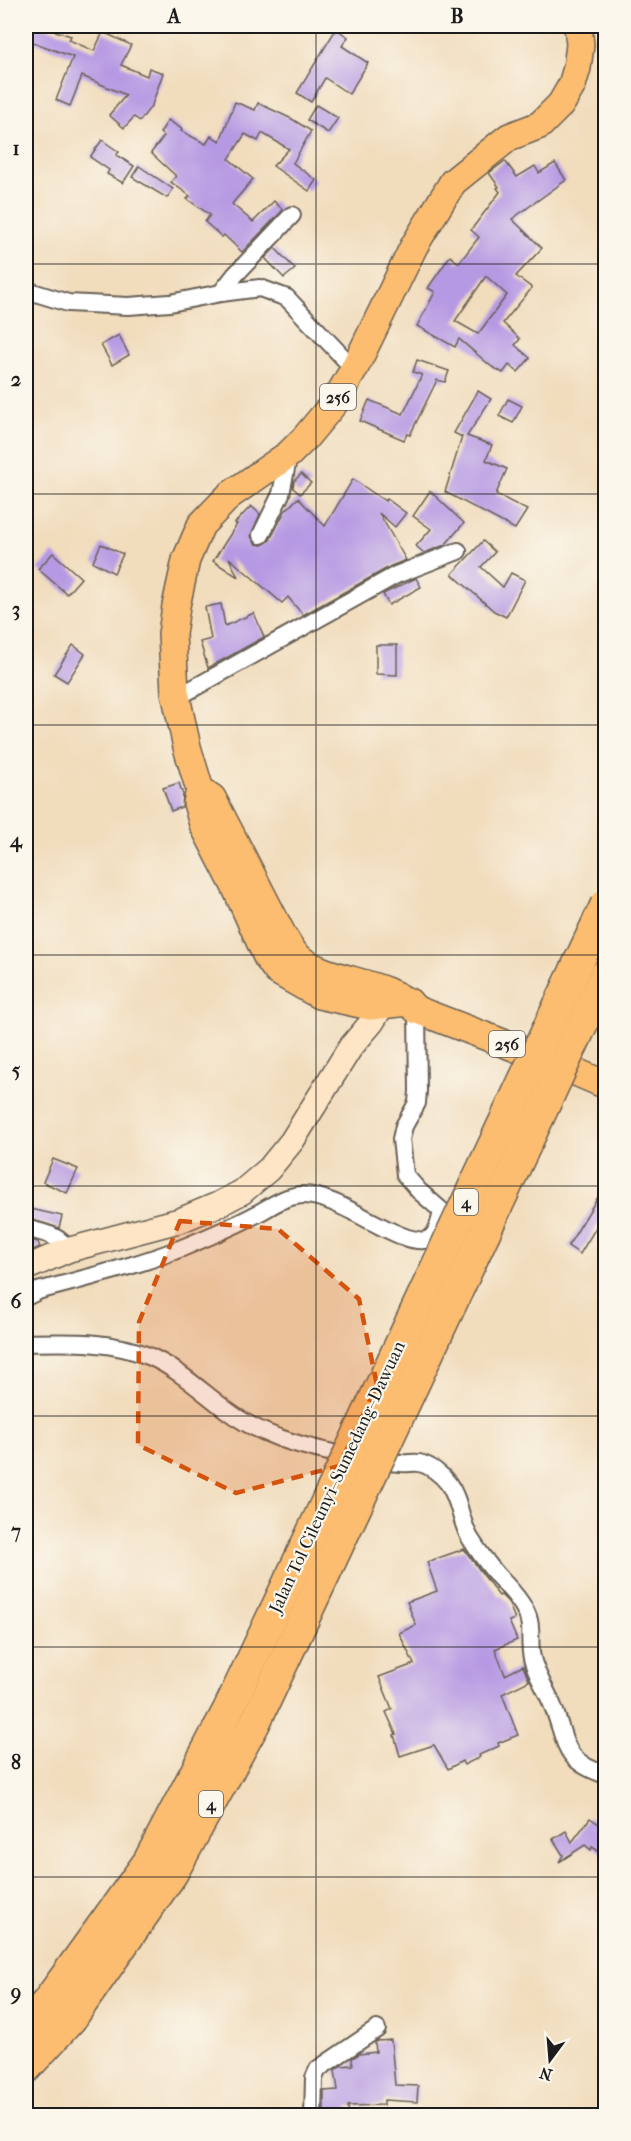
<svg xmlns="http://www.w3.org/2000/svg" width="631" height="2141" font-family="'IM FELL French Canon',serif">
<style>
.building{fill:#b699e3;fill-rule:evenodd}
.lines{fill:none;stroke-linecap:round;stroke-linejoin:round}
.street-casing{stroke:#675f54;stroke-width:20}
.secondary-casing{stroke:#675f54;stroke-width:27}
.primary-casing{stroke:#675f54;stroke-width:30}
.highway-casing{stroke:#675f54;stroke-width:33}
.street{stroke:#fff;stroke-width:16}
.secondary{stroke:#fee5c5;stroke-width:24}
.primary{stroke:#fcbd6f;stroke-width:27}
.highway{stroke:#fcbd6f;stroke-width:30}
.highway-bridge-casing{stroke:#675f54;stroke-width:33;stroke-linecap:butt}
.highway-bridge{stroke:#fcbd6f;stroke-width:30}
.marked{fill:#d4530e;fill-opacity:0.2;stroke:#d4530e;stroke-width:4.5;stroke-dasharray:12 8;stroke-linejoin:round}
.grid{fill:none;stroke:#1c1c1c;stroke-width:1.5;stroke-opacity:0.55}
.labels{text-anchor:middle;stroke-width:4.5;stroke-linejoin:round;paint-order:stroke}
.shield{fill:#fbf7ec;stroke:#5f5e5a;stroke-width:1.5}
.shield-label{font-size:16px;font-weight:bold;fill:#1c1c1c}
.street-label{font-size:18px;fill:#1c1c1c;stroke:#fbf7ec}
.neatline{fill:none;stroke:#1c1c1c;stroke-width:2}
.grid-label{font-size:20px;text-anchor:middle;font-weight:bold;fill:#1c1c1c}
</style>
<rect width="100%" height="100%" fill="#fbf7ec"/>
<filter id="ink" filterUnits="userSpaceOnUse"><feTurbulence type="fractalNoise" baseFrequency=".0167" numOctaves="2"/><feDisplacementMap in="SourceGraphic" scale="12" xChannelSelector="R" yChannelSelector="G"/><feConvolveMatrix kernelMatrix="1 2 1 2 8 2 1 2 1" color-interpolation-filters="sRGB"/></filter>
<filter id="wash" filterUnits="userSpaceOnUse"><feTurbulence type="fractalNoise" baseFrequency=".008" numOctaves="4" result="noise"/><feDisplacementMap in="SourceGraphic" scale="24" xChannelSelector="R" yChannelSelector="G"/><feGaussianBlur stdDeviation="1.35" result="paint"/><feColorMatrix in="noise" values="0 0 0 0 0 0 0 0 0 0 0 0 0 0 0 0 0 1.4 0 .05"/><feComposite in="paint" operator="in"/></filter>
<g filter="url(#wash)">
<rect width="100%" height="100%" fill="#f1dcbc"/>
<g id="blocks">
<!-- building -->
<g class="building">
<path d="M32,26H40L71,36L69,40L94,51L103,32L131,45L121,65L147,76L149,68L163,73L152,105L140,121L134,117L124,128L109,115L126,95L82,76L70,106L56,100L73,57L27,40Z"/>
<path d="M336,29L348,37L342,46L368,63L349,94L325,78L311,102L297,93Z"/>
<path d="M235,102L255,110L258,103L292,119L311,131L293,163L316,180L309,191L273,166L289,149L262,133L258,141L245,134L229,159L253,179L232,204L253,222L274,201L283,210L242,252L224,235L222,237L205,222L210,215L187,199L190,196L171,182L176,176L151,153L164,136L160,133L168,120L182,129L181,131L206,144L211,136L220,141Z"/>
<path d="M316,105L338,118L328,133L307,120Z"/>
<path d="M102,140L119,152L116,155L134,166L123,183L107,174L109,170L90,157Z"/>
<path d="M505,161L517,177L535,166L539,173L555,163L566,180L512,219L542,248L516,276L532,288L503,323L520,339L515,345L530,358L518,372L509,365L503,373L492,367L459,339L455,347L417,326L435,292L428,288L450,256L459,263L479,237L471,230L500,192L497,188L499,187L489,173ZM486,276L507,295L478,334L455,321Z"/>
<path d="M139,166L173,189L167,198L132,177Z"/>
<path d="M275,248L295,269L284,278L265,258Z"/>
<path d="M119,335L129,355L112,365L101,345Z"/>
<path d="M417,360L449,371L445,382L437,380L410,435L407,434L404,440L360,421L369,400L403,414L422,375L413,372Z"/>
<path d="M478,391L491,399L467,436L492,445L486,460L507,469L496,494L527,510L515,529L445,492L462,437L454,433Z"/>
<path d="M508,399L522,406L513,423L499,416Z"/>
<path d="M301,474L311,483L300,494L293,488L294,481Z"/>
<path d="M353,479L385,501L387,499L406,513L395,527L379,513L406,560L391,566L303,615L288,597L282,603L229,558L238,577L213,561L237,524L235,523L251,506L260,514L251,536L256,544L262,545L270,540L285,511L298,498L325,526Z"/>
<path d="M430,491L464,523L445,545L424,553L416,546L431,529L413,516Z"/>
<path d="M483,541L495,552L481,567L503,587L511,573L525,580L506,617L494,611L452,574Z"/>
<path d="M101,544L123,554L114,573L93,562Z"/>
<path d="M53,553L81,578L67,594L38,569Z"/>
<path d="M416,578L421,587L389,605L383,594Z"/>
<path d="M221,604L225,626L254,613L264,637L208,668L200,642L211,639L205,607Z"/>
<path d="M73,645L85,654L67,682L54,674Z"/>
<path d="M376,645H397V675L376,674Z"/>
<path d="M179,783L183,795L182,807L171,811L163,788Z"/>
<path d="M53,1159L78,1169L67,1193L43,1182Z"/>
<path d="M606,1184V1211L580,1254L568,1246Z"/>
<path d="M31,1209L62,1216L59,1228L26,1218V1213L28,1217Z"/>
<path d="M26,1239L38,1242L40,1247L26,1253Z"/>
<path d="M464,1549L499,1596L501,1595L508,1602L515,1619L509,1621L517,1640L495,1649L505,1675L523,1666L529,1681L502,1694L518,1735L498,1743L499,1746L479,1755L480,1757L464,1765L462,1761L448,1769L434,1745L400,1756L394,1735L396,1734L386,1712L392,1709L379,1677L414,1664L399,1633L416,1625L407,1602L437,1591L427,1562Z"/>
<path d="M590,1818L606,1829V1856L592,1847L591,1850L585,1845L559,1862L563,1855L553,1839L566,1831L572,1842Z"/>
<path d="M391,2040L395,2085L418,2086L417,2102L384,2100V2105L348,2106L349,2115H324V2091L338,2090L335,2070L340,2066L353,2065L352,2058L359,2054L376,2052L375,2043L378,2041Z"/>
</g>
</g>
</g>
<g filter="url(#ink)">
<use href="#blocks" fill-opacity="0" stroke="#675f54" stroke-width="1.5"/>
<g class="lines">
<!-- street casing -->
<g class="street-casing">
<g id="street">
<path d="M26,290L68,303L128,306L170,303L221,293L260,288L287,298L354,369"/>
<path d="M221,293L235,275L292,215"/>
<path d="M261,535L281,494L289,454"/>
<path d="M176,698L396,575L458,551"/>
<path d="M26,1228C42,1233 59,1234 68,1250"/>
<path d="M26,1297L38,1291C86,1278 136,1266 182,1248C206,1238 230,1228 253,1216C269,1208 283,1196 302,1195C339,1193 403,1250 429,1239C438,1234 440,1221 442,1211L419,1191L405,1175L401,1139L404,1126L417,1103L418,1091L417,1010"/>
<path d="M26,1343C68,1342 111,1340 151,1357C180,1370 203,1393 229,1412C259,1434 297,1445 333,1453C355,1458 379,1462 401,1463C407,1464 413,1462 419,1463C430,1465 442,1475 448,1483C460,1499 460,1521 470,1538C478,1551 487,1563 497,1575C507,1586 518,1596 525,1610C534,1626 528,1642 532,1658C536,1675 546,1689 552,1704C568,1742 560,1760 606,1775"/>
<path d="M313,2116L314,2078L318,2069L377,2029"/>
</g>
</g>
<!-- secondary casing -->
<g class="secondary-casing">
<path id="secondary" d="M26,1268L68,1250L181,1220L219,1204L242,1192L269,1169L292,1141L350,1048L372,1022L383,1004L388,991"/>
</g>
<!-- primary casing -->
<g class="primary-casing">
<g id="primary">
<path d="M200,790L212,798L283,936C287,942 291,950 296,955C325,983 384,978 417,1010L550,1061L606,1085"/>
<path d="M409,1002L370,1006L319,995L277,971L267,957L235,886L203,824L197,803L200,790L187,747L175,692L172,634L176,606L186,560L201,525L230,495L289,454L305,438L335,402L354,369L414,246L453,182L509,137L540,125L561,104L572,85L577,68L580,45L578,26"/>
</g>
</g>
<!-- highway casing -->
<g class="highway-casing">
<g id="highway">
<path d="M26,2025L47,2002L148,1862L228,1710L327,1500"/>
<path d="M26,2068L71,2019L172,1874L255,1723L354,1512"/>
</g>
</g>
<!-- street -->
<use href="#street" class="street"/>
<!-- secondary -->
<use href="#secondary" class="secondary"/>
<!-- primary -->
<use href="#primary" class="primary"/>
<!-- highway -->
<use href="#highway" class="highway"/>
<!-- highway-bridge casing -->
<g class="highway-bridge-casing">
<g id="highway-bridge">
<path d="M327,1500L606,904"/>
<path d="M354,1512L606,974"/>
</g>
</g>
<!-- highway-bridge -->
<use href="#highway-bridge" class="highway-bridge"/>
</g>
</g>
<!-- marked area -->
<path class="marked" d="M180,1221L278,1229L359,1299L377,1385L339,1466L236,1493L138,1445L139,1322Z"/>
<!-- grid -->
<path class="grid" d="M316,26V2116M26,264H606M26,494H606M26,725H606M26,955H606M26,1186H606M26,1416H606M26,1647H606M26,1877H606"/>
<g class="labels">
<!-- shield labels -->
<g class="shield">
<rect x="320" y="384" width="36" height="26" rx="4.5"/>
<rect x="489" y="1031" width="36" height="26" rx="4.5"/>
<rect x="454" y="1189" width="24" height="26" rx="4.5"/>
<rect x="199" y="1791" width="24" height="26" rx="4.5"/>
</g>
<g class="shield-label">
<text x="338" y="403">256</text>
<text x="507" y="1050">256</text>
<text x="466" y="1208">4</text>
<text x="211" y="1810">4</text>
</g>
<!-- street labels -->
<g class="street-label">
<text transform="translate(337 1477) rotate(-65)" y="6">Jalan Tol Cileunyi–Sumedang–Dawuan</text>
</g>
</g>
<!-- margin -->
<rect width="631" height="2141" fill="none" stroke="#fbf7ec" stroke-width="66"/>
<!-- north arrow -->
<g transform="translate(550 2060) rotate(196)" stroke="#fbf7ec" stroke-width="4.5" paint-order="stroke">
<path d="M0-4.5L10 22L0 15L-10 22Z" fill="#1c1c1c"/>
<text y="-9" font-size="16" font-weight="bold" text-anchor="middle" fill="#1c1c1c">N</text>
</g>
<rect x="33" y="33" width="565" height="2075" class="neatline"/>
<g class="grid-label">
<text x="174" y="23">A</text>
<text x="457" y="23">B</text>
<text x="16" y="155">1</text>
<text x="16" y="386">2</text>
<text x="16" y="616">3</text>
<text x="16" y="847">4</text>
<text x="16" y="1077">5</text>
<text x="16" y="1308">6</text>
<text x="16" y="1538">7</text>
<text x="16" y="1769">8</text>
<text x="16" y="2000">9</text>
</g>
</svg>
